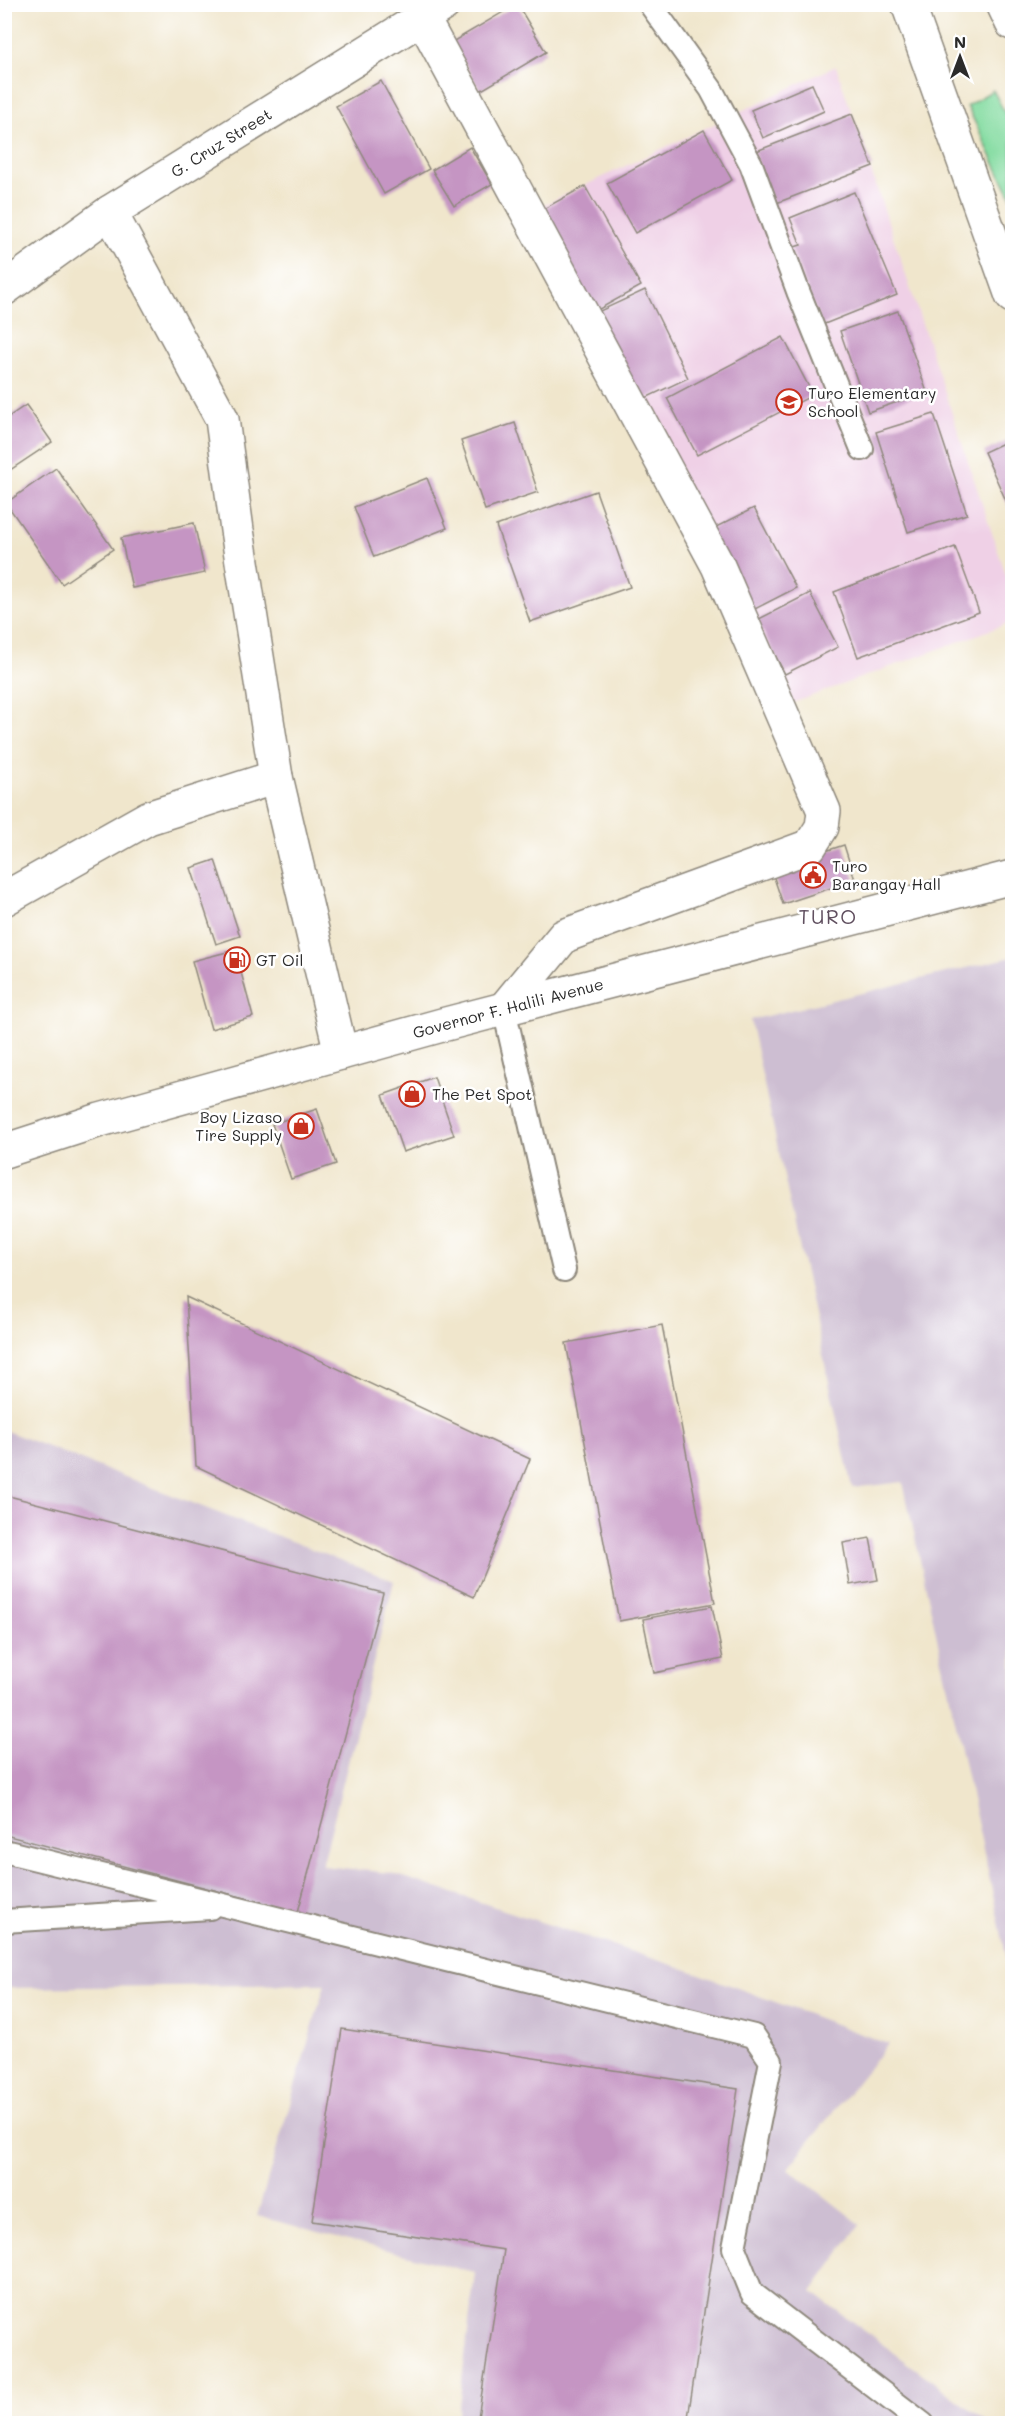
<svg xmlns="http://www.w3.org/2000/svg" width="1017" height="2428" font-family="Mali,sans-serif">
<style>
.built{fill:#efd0e6}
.industrial{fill:#cdbed2}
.green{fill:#83dba0;stroke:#578366;stroke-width:1.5}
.building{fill:#c595c3}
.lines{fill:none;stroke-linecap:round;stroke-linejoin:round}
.lane-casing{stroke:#8e887c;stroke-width:26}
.street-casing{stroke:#8e887c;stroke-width:36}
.primary-casing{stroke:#8e887c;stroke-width:36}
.highway-casing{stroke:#8e887c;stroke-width:36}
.lane{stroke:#fff;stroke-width:22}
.street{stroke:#fff;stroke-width:33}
.primary{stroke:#fff;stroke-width:33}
.highway{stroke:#fff;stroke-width:33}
.labels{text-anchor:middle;stroke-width:5;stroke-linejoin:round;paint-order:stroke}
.street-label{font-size:16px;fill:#2b2b2b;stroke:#fff}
.poi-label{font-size:16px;fill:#2b2b2b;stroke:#fff;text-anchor:start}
.quarter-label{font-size:20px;letter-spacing:1.5px;fill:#615060;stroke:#fff}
</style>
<rect width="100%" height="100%" fill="#fff"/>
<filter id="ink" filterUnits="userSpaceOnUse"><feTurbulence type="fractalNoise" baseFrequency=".0167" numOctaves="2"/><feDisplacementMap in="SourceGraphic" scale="12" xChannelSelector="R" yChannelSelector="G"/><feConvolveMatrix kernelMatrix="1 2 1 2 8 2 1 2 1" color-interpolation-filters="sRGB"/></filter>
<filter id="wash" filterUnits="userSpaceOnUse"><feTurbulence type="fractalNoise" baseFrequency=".008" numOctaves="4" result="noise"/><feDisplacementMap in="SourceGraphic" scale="24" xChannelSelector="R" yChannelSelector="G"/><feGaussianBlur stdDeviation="1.35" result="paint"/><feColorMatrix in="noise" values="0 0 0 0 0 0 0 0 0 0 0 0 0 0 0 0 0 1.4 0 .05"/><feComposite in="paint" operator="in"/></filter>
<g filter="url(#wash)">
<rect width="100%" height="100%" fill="#f0e6cc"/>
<!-- built -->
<path class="built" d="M836,66L1012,593V622L787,705L531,211Z"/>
<!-- industrial -->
<g class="industrial">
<path d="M1012,957V1982L903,1482L852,1488L750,1020Z"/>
<path d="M4,1430L394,1581L322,1866L391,1873L697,1973L888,2044L788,2168L860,2224L812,2292L989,2423H457L475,2273L257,2216L325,1984L5,1988Z"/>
</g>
<!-- green -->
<path class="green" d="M993,90L1012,127V199L967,106Z"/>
<g id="blocks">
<!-- building -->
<g class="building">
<path d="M517,4L546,52L480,91L452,42Z"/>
<path d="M381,81L429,169L384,194L336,106Z"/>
<path d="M812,84L824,111L763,138L751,110Z"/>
<path d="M852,114L873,166L774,204L754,152Z"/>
<path d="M704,130L732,180L635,233L607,183Z"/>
<path d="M470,147L492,184L454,206L432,170Z"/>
<path d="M585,186L641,286L592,313L536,213Z"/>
<path d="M854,192L897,295L822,325L791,248L801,245L790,218Z"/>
<path d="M645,290L688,378L633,404L589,316Z"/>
<path d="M898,311L927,392L868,412L840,331Z"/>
<path d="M783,337L813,395L697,455L667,398Z"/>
<path d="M26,405L52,442L4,474V420Z"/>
<path d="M934,414L967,514L908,532L876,432Z"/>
<path d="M515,423L538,492L485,510L461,441Z"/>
<path d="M1012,439V514L984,452Z"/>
<path d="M56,468L113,549L62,584L6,503Z"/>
<path d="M427,478L447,528L374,557L354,507Z"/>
<path d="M596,491L630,587L530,622L496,526Z"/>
<path d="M754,508L796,588L747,613L706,532Z"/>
<path d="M194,523L205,573L132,588L121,538Z"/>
<path d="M955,547L979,612L858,657L834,592Z"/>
<path d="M810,593L838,647L785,674L757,620Z"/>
<path d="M844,845L855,880L783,904L771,869Z"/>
<path d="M215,860L240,936L216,944L191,868Z"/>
<path d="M235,950L253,1017L211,1029L192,961Z"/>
<path d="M434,1077L454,1135L403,1152L383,1095Z"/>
<path d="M317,1109L336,1164L291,1179L272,1124Z"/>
<path d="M186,1297L530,1459L474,1597L196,1466Z"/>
<path d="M662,1325L715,1603L619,1621L566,1343Z"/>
<path d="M5,1495L383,1593L298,1912L5,1835Z"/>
<path d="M870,1538L878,1580L850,1585L843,1543Z"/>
<path d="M712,1606L723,1659L654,1673L643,1619Z"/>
<path d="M342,2029L738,2089L687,2424H477L504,2250L312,2221Z"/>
</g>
</g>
</g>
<g filter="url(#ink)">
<use href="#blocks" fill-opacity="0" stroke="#8e887c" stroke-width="1.5"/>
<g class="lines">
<!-- lane casing -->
<g class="lane-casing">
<g id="lane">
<path d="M650,4L711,89L751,164L798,291L862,449"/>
<path d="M504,1009L564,1270"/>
<path d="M4,1851L754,2036L771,2061L734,2248L752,2293L923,2424"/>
<path d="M4,1921L210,1908"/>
</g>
</g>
<!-- street casing -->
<g class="street-casing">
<g id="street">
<path d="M423,19L718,566L824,811L822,827L810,846L564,936L504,1009"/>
<path d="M110,212L222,419L237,530L276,777L341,1053"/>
<path id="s1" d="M4,289L110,212L444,4"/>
<path d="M4,899L148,818L276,777"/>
</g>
</g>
<!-- primary casing -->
<g class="primary-casing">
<g id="primary">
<path id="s2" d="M4,1151L100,1120L442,1025L1012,877"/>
</g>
</g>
<!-- highway casing -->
<g class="highway-casing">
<g id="highway">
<path d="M908,4L1012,296"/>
<path d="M1003,4L1012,23"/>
</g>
</g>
<!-- lane -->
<use href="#lane" class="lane"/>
<!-- street -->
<use href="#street" class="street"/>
<!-- primary -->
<use href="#primary" class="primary"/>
<!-- highway -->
<use href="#highway" class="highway"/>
</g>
</g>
<!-- icons -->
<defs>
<g id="school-ring" transform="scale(1.35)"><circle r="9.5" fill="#fff" stroke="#c8321e" stroke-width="1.5"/><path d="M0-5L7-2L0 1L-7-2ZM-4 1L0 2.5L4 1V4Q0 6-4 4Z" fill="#c8321e"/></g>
<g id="civic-ring" transform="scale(1.35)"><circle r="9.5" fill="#fff" stroke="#c8321e" stroke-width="1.5"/><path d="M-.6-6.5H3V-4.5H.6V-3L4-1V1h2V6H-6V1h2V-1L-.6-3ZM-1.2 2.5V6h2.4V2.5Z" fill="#c8321e"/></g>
<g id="fuel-ring" transform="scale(1.35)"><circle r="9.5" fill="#fff" stroke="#c8321e" stroke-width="1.5"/><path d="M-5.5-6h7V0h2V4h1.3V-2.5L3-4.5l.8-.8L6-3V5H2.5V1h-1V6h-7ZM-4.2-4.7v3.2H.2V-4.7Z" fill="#c8321e"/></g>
<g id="shop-ring" transform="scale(1.35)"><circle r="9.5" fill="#fff" stroke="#c8321e" stroke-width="1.5"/><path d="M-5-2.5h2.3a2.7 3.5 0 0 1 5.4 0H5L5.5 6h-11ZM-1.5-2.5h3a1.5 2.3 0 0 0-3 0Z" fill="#c8321e"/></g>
</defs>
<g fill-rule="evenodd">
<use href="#school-ring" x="789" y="402"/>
<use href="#civic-ring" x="813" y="875"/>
<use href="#fuel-ring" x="237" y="960"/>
<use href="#shop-ring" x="412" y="1094"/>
<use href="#shop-ring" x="301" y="1126"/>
</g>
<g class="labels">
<!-- street labels -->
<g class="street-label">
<text dy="6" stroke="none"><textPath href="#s1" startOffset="262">G. Cruz Street</textPath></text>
<text dy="6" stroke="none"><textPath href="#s2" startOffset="524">Governor F. Halili Avenue</textPath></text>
</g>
<!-- poi labels -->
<g class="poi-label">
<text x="808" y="399">Turo Elementary<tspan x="808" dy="18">School</tspan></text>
<text x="832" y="872">Turo<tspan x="832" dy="18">Barangay Hall</tspan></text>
<text x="256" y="966">GT Oil</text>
<text x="432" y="1100">The Pet Spot</text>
<text x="282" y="1123" text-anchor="end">Boy Lizaso<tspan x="282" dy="18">Tire Supply</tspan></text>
</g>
<!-- quarter labels -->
<g class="quarter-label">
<text x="828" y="924">TURO</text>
</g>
</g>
<!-- margin -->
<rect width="1017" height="2428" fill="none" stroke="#fff" stroke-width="24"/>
<!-- north arrow -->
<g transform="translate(960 57)" stroke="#ffffff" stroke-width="4.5" paint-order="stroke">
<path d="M0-4.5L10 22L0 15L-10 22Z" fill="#2b2b2b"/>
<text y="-9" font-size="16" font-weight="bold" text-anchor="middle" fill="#2b2b2b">N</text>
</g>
</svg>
